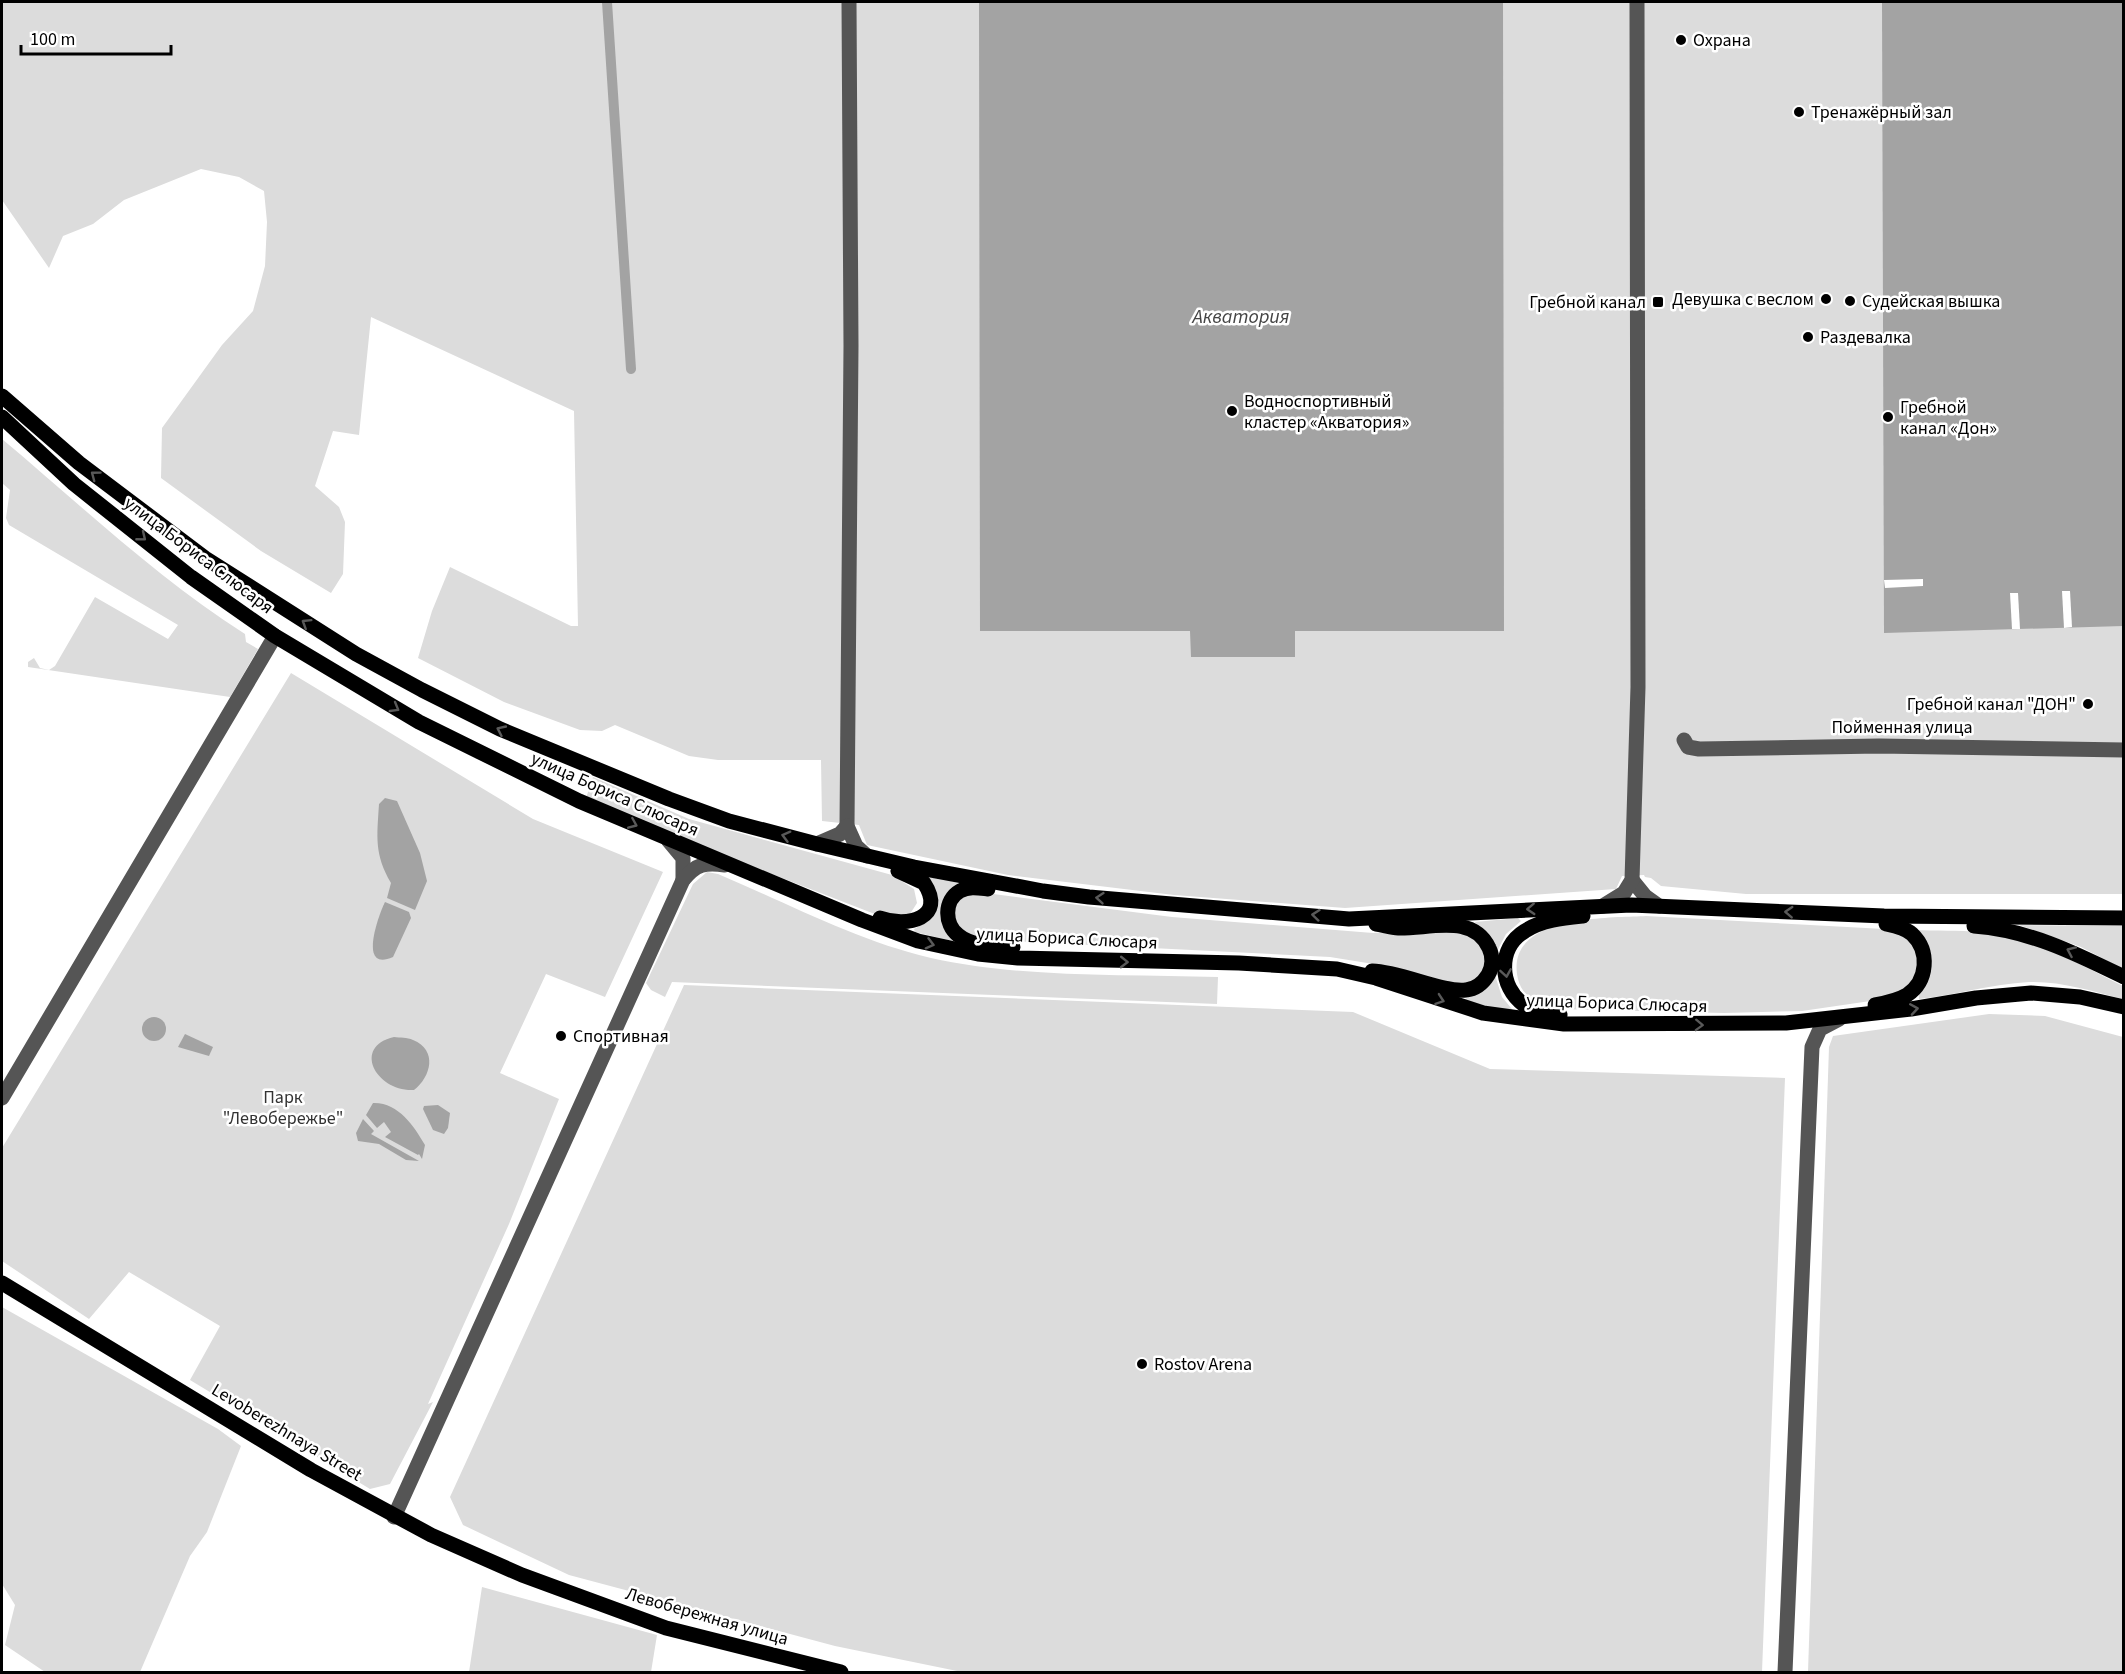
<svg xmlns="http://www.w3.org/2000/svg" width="2125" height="1674" font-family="'Source Sans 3',sans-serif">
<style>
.green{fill:#dcdcdc}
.water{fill:#a3a3a3}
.pier{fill:#fff}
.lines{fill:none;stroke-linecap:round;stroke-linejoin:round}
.canal{stroke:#a3a3a3;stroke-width:10}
.minor{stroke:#555;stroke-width:15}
.major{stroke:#000;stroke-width:15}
.oneway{stroke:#595959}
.poi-dot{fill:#000;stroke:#fff;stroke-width:2}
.labels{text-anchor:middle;stroke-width:5;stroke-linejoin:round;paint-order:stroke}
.poi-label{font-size:18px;fill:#000;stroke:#fff;text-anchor:start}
.street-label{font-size:18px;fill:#000;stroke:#fff}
.park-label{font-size:18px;fill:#333;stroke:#fff}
.water-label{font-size:20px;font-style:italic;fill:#444;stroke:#fff}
</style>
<rect width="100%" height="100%" fill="#fff"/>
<!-- green -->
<g class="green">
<path d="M2,2H2123V894H1746L1661,886L1651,878L1645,877L1644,875L1622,876L1616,889L1345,908L1174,895L1008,875L867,845L859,825L822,821L821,760H718L689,756L615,725L602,731L580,730L504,702L418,658L432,611L450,567L571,626H578L574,411L371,317L359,435L333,431L315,486L339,507L345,522L343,574L331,593L261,551L161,478L162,428L222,345L253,311L265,266L267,222L264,191L239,177L201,169L124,200L93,224L63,236L49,268L2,200Z"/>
<path d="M2,439C82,506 157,578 245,634L246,642L258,649L230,697L28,667V662L34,658L40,668L49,670L55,666L95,597L168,639L178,625L9,525L6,518L10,490L2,483Z"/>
<path d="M291,673L533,819L663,872L605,997L546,974L500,1073L559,1099L509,1224L428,1404L433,1402L390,1484L370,1489L190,1380L220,1326L129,1272L89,1319L2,1261V1148Z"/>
<path d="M593,777L689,819L892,875L914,889L917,903L910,914L885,918L661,831L586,798Z"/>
<path d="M707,872L718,874C787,903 857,941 931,958C1020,978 1125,974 1218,977L1217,1004L672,982L665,997L651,990L646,983L693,884Z"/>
<path d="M927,874L961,884L941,916L942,924L954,939L952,941L915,932L914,929L925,923Z"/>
<path d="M978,892L1172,917L1373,933L1459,930L1484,945L1486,969L1469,985L1455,986L1392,967L1330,957L1009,941L971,937L955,924L953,906L960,897Z"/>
<path d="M1646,916L1884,929L1910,938L1920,960L1914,983L1891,998L1802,1011L1724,1013L1556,1009C1540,1005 1522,997 1518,979C1503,915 1608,918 1646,916Z"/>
<path d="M1518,918L1521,921L1506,934L1494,957L1475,922Z"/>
<path d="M2019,925L2123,926V969L2081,947Z"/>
<path d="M1915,930C1936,931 1959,930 1980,932C2032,938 2078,963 2123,986V999C2092,991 2061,981 2029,982C1991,984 1956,995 1919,999Z"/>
<path d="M1493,969L1502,997L1516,1014L1464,1000L1480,989Z"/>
<path d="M684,985L1353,1012L1490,1069L1785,1078L1762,1672H962L835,1646L569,1575L463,1525L450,1497Z"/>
<path d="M1989,1014L2045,1016L2123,1037V1672H1808L1829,1047L1833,1036Z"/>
<path d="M2,1307L218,1429L241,1446L207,1532L190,1556L140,1672H45L5,1645L15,1605L2,1584Z"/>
<path d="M482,1587L657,1635L651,1672H469Z"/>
</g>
<!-- water -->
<g class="water">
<path d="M979,2H1503L1504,631H1295V657H1191L1190,631H980Z"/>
<path d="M1882,2H2123V626L1884,633Z"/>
<path d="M385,798L397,801L420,853L427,881L415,910L387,898L391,883C374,854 377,836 379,804Z"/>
<path d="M385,902L409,912L411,918L393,957C357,973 379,914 385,902Z"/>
<circle cx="154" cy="1029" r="12"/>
<path d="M185,1034L213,1047L209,1056L178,1047Z"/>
<path d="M394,1037C400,1038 407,1037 413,1040C438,1050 431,1077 414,1090C377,1092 351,1047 394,1037Z"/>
<path d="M373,1103C398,1102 414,1126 425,1145L422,1159L419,1154L418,1155L385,1137L391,1132L384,1122L377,1128L366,1115Z"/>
<path d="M438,1105L450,1113L448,1128L444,1134L433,1130L423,1109L424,1106Z"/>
<path d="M363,1119L374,1131L371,1134L419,1161L406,1160L379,1144L358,1141L356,1133Z"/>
</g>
<!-- pier -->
<g class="pier">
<path d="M1923,579V586L1885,588L1884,580Z"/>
<path d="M2062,591H2070L2072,627L2064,628Z"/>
<path d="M2010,593H2018L2020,629H2012Z"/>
</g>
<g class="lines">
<!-- canal -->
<path class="canal" d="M607,2L631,369"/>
<!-- minor -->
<g class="minor">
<path d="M849,2L851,346L847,826L856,846L867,856"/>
<path d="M1684,740L1688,747L1699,749L1879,746L2124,750"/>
<path d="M668,840L683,858V880"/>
<path d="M817,844L840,834L847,826"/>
<path d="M1632,880L1645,896L1659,906"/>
<path d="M1603,906L1624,893L1632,880L1638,687L1637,2"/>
<path d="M2,1098L275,636"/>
<path d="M394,1517L683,880C696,864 705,862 725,865"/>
<path d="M1785,1672L1812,1047L1820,1029L1839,1019"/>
</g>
<!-- major -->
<g class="major">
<path d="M2,396L79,463L205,558L356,654L422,690L500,729L669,799L729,821L817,844L914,867L1043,891L1089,897L1349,919L1631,905L1884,916L2124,918"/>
<path d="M2,417L74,484L191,577L275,636L419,722L579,801L862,920L918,941L978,954L1018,958L1239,963L1337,969L1376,978L1483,1013L1564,1024L1786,1023L1911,1009L1976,998L2031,993L2080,997L2124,1007"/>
<path d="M988,889C979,888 969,886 960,891C944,900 944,924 958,935C972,947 996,946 1013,947"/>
<path d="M880,918C907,928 947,918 924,883L898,871"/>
<path d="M1974,926C2029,930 2075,953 2124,977"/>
<path d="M1372,971C1402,972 1443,993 1466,990C1476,989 1483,983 1488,975C1493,967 1493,956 1489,948C1473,913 1429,929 1398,928C1391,928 1383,925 1376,924"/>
<path d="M1875,1005C1886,1003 1897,1001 1907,995C1928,981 1930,951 1912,934C1905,928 1895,926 1886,924"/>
<path d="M1560,1015C1547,1013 1534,1012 1524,1005C1499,987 1497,948 1525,931C1542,920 1563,918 1583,916"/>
<path d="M2,1283L311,1470L431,1535L522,1575L666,1628L841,1672"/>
</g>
</g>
<!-- one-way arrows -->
<defs><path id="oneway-chevron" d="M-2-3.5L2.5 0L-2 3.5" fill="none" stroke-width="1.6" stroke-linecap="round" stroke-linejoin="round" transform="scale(1.5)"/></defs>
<g class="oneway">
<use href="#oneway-chevron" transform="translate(95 475) rotate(-143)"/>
<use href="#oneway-chevron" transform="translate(142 537) rotate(39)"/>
<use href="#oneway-chevron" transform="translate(306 623) rotate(-148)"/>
<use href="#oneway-chevron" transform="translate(395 708) rotate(30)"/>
<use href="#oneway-chevron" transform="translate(501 730) rotate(-155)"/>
<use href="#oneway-chevron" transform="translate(633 824) rotate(23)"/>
<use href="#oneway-chevron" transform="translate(786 836) rotate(-165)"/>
<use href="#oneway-chevron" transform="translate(1100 898) rotate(-175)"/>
<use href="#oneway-chevron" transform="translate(1531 909) rotate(177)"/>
<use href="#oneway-chevron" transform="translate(1789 912) rotate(-177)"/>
<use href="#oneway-chevron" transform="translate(1316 915) rotate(-174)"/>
<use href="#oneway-chevron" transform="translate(930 944) rotate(15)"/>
<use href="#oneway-chevron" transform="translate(2071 951) rotate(-156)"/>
<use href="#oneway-chevron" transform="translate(1124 962) rotate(1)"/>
<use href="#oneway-chevron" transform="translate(1506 973) rotate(81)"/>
<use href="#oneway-chevron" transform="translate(1440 1000) rotate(19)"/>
<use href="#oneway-chevron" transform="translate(1914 1009) rotate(-9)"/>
<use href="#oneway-chevron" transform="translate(1699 1025) rotate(2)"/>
</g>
<!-- markers -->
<g class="poi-dot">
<circle cx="1681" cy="40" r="6"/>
<circle cx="1799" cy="112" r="6"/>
<circle cx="1826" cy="299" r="6"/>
<circle cx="1850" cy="301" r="6"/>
<rect x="1652" y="296" width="12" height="12" rx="3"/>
<circle cx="1808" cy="337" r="6"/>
<circle cx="1232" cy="411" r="6"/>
<circle cx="1888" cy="417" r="6"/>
<circle cx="2088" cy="704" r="6"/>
<circle cx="561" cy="1036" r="6"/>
<circle cx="1142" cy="1364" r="6"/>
</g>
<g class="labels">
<!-- poi labels -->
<g class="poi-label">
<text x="1693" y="46">Охрана</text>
<text x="1811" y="118">Тренажёрный зал</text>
<text x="1814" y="305" text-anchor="end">Девушка с веслом</text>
<text x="1862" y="307">Судейская вышка</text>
<text x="1646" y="308" text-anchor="end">Гребной канал</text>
<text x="1820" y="343">Раздевалка</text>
<text x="1244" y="407">Водноспортивный<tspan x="1244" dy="21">кластер «Акватория»</tspan></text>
<text x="1900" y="413">Гребной<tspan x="1900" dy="21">канал «Дон»</tspan></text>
<text x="2076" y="710" text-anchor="end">Гребной канал "ДОН"</text>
<text x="573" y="1042">Спортивная</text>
<text x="1154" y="1370">Rostov Arena</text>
</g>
<!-- street labels -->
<g class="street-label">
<text transform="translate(199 555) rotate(37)" y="6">улица Бориса Слюсаря</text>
<text x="1902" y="733">Пойменная улица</text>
<text transform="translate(615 794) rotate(24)" y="6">улица Бориса Слюсаря</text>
<text transform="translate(1067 938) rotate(3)" y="6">улица Бориса Слюсаря</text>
<text transform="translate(1617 1003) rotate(2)" y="6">улица Бориса Слюсаря</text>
<text transform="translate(287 1432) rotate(31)" y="6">Levoberezhnaya Street</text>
<text transform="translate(707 1616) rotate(16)" y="6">Левобережная улица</text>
</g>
<!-- park labels -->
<g class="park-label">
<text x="283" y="1103">Парк<tspan x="283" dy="21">"Левобережье"</tspan></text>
</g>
<!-- water labels -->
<g class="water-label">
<text x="1241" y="323">Акватория</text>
</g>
</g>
<!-- border -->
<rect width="2125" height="1674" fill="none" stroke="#000000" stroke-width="6"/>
<!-- scale -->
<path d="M21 45v9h150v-9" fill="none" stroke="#000000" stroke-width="3"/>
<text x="30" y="45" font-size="18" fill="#000000" stroke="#ffffff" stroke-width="4.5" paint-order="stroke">100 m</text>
</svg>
